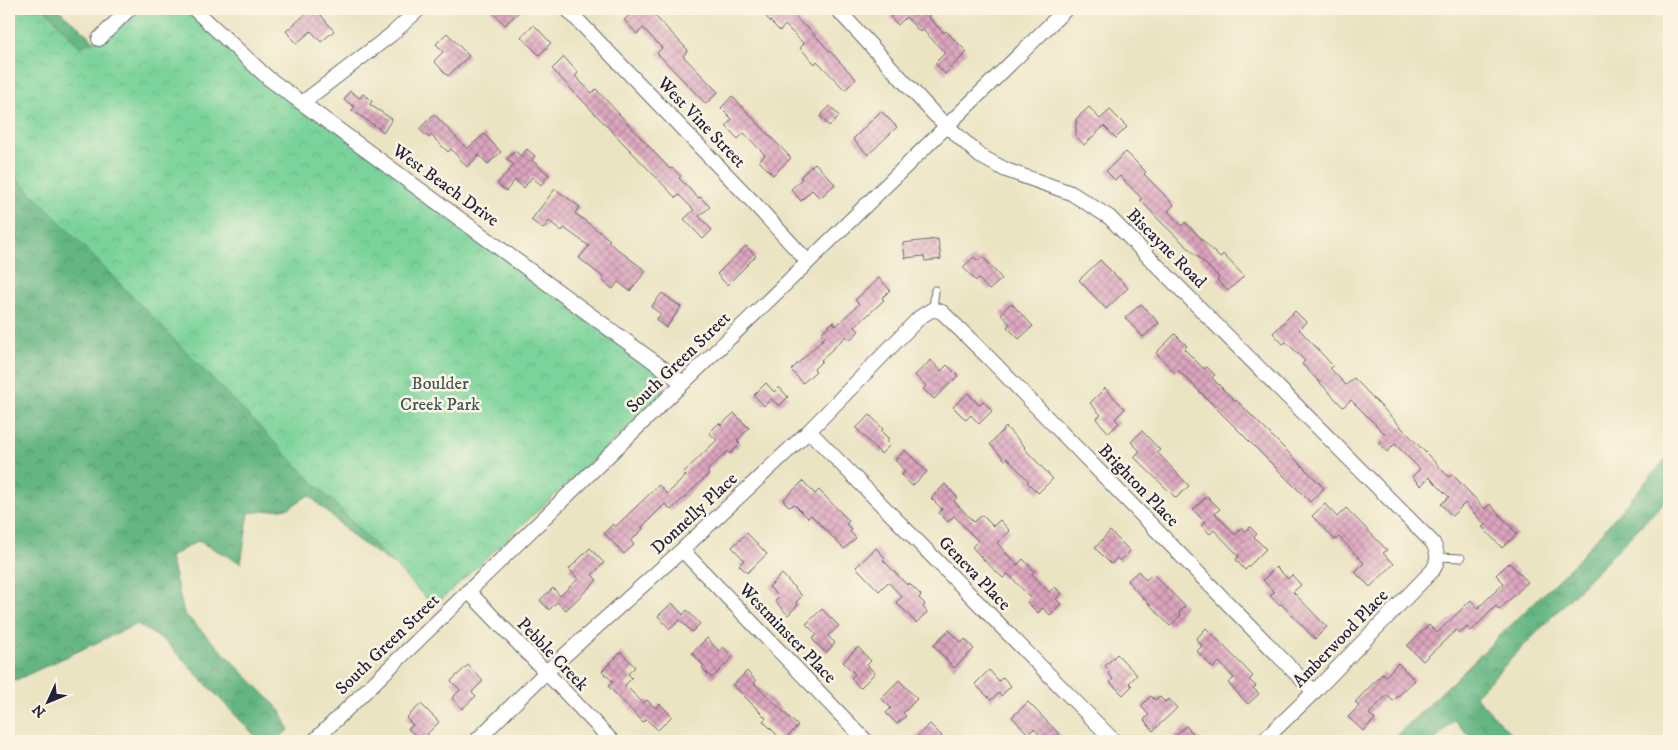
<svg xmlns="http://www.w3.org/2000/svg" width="1678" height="750" font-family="'IM FELL DW Pica',serif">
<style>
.forest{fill:url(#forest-crowns);stroke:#426c5e}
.park{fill:url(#park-crowns);stroke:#4e7a6a}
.building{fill:url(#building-cross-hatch)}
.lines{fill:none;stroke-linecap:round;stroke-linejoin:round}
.lane-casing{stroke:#68666b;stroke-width:9}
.street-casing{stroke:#68666b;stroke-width:16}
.lane{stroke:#fff;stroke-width:7}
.street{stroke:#fff;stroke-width:14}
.labels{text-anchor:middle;stroke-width:5;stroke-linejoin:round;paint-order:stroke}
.street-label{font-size:18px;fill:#22223b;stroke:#fcf5e5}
.park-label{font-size:18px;fill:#3c5758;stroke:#fcf5e5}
</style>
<defs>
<pattern id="forest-crowns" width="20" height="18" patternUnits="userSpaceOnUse" patternTransform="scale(1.25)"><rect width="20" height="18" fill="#63b582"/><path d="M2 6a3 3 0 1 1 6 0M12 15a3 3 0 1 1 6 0" fill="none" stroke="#51936c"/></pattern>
<pattern id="park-crowns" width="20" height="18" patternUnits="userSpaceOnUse" patternTransform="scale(1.25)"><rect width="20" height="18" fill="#7ad39a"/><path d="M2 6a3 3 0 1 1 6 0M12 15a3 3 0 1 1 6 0" fill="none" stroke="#69b586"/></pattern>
<pattern id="building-cross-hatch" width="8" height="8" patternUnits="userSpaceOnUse" patternTransform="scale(1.25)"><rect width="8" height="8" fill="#dca5be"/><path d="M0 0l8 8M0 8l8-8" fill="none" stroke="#b2869c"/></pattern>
</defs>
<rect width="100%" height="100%" fill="#fcf5e5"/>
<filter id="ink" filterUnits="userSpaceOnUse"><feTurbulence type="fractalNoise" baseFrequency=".02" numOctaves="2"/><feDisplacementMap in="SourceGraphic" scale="10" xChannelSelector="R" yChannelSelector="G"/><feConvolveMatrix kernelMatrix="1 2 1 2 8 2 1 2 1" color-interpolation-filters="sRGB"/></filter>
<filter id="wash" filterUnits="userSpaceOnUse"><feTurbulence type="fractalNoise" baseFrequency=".0096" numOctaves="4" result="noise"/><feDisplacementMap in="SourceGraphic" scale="20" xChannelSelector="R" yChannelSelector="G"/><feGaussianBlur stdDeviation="1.12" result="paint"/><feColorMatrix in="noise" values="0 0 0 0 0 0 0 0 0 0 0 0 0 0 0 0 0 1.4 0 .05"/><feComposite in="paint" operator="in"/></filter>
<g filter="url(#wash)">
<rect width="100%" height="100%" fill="#ebe4c3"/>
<!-- forest -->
<g class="forest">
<path d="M9,9H58L100,46L437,595L355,538L309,495L289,508L249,513L241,563L198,541L170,557L184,613L281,711L289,730L274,741H260L166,642L137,624L16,680L9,678Z"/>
<path d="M1669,455V497L1475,696L1518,741H1474L1454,720L1434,741H1391L1576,562Z"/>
</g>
<!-- park -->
<path class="park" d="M9,9H45L80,47L99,39L126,9H194L268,78L667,370L661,397L434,606L9,170Z"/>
<g id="blocks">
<!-- building -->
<g class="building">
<path d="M312,9H316L334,31L321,42L311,31L296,44L286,31Z"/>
<path d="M490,9H522L505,25Z"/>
<path d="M625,9H663L655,16L688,50L683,56L718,92L706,104L657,53L662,48L643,28L637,34L624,20L631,14Z"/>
<path d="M758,9H788L805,27L806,26L856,79L845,90L817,61L815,64L800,48L804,44L785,25L780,31Z"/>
<path d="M898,9H936L928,17L944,33L946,31L967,52L945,74L935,63L945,53L923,30L920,32L906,17L898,25L890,17Z"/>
<path d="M534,25L551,43L539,55L521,37Z"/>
<path d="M447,33L469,56L448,76L434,61L443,52L436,44Z"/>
<path d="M564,57L578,73L575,76L592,93L596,89L655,153L670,169L672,168L681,176L679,178L698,198L700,197L710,207L699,216L712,230L703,239L684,219L694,210L679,195L676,198L552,69Z"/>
<path d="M350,91L360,98L363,94L372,101L370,105L392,119L384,132L352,110L355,107L344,100Z"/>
<path d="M732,96L791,158L773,175L759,161L765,155L744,133L738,139L726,126L732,119L721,108Z"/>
<path d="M830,106L839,116L829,126L820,116Z"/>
<path d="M1089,107L1100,119L1110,110L1127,127L1116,138L1104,126L1084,145L1076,136V119Z"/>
<path d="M881,111L897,127L868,155L853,139Z"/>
<path d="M434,114L467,149L484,134L501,152L488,164L479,155L467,167L451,149L448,152L431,135L429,138L419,129Z"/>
<path d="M527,149L535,156L532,160L549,175L541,185L532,177L524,188L515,180L506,191L497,184L514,165L507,159L515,151L521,156Z"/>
<path d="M1126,152L1146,172L1144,174L1174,205L1168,211L1182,226L1185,222L1220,258L1223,254L1244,276L1228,291L1217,280L1219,277L1163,224L1140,200L1142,199L1120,176L1115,180L1106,171Z"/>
<path d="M815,163L835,184L820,198L812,190L801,201L791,189L802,179L800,177Z"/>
<path d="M555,189L580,207L575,213L610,240L608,242L646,271L630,291L618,282L613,289L602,280L604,278L579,258L589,246L564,228L562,231L549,221L543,229L531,220Z"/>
<path d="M938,239L941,259L925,261L924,256L905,258L903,243Z"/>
<path d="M746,246L756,256L727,285L717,274Z"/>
<path d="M974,257L978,261L983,257L1002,279L989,290L978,278L976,281L963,267Z"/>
<path d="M1100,260L1128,288L1106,309L1079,280Z"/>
<path d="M879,278L890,290L882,298L884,300L855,327L859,331L850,340L846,336L821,360L822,361L814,369L816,371L803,383L791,370L825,337L821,333L833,322L836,326L859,304L855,300Z"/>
<path d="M662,293L681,307L666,328L656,320L661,314L651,307Z"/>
<path d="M1011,303L1033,326L1019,339L1007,327L1010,324L1001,314Z"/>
<path d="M1141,304L1159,323L1143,337L1125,318Z"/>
<path d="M1295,311L1306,322L1299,329L1333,366L1330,368L1346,385L1354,378L1449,477L1452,474L1485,509L1490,504L1517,534L1502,548L1482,527L1485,525L1465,503L1452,516L1441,504L1449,497L1429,477L1421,486L1412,477L1420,469L1395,444L1387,452L1378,443L1386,435L1351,400L1343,407L1302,364L1305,361L1286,342L1283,344L1273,333Z"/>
<path d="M1175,334L1187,346L1184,349L1204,369L1207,367L1215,375L1212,378L1235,401L1236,400L1324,488L1310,502L1178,370L1175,373L1156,353Z"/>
<path d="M931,360L941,371L947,365L958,376L934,399L923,389L926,386L915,375Z"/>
<path d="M766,383L774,392L779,387L788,397L779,406L771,399L764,406L754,395Z"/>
<path d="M1105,388L1125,409L1115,419L1119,423L1109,433L1096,419L1101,415L1090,403Z"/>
<path d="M968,393L979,405L983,401L992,411L979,424L971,415L966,420L953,407Z"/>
<path d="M734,413L749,428L737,441L740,444L730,454L728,451L707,471L709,474L671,510L665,504L642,527L643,529L631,541L634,545L624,554L604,533L613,524L615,527L659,485L667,494L686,476L683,473L717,440L709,433L719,423L721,425Z"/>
<path d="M870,415L883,429L881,431L889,439L886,441L890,445L881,454L856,428Z"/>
<path d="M1006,427L1025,447L1024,448L1053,479L1038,493L1027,482L1029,481L1007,458L1005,460L990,444Z"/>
<path d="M1142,431L1160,450L1157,452L1189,486L1176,498L1134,457L1140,451L1131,442Z"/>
<path d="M905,450L927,472L912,486L902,475L905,471L895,460Z"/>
<path d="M803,481L815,494L819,490L849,521L846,524L852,530L850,532L856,538L844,549L811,515L808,518L794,504L790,507L783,500Z"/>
<path d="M945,484L957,497L954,501L974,522L982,515L993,526L1000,520L1010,531L997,543L1017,565L1023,559L1034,571L1032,574L1049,592L1055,587L1062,594L1056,599L1061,604L1050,615L1043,608L1038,613L1027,602L1031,598L1008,574L1003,578L982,558L972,547L978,541L954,516L948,522L939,513L942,509L931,498Z"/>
<path d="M1207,496L1220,509L1215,513L1235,535L1242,528L1245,531L1250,527L1257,534L1254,537L1266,549L1245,570L1236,560L1239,556L1214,530L1210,534L1201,525L1205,522L1193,510Z"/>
<path d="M1325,504L1337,517L1346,508L1387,550L1383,553L1394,564L1370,587L1355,572L1364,563L1339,537L1335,540L1312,516Z"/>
<path d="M1110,531L1130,551L1120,561L1117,558L1111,564L1095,548Z"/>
<path d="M747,533L767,554L747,573L739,565L744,560L732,547Z"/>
<path d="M590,548L604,563L592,575L597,580L566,610L557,602L549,610L540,600L553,588L560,596L578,579L569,569Z"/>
<path d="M876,548L885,558L883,560L907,585L909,583L921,595L919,598L925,604L923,607L927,612L916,623L896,602L902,597L888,582L879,591L856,567Z"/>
<path d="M1509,563L1528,582L1499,610L1496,606L1471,631L1467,627L1460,634L1456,630L1423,661L1407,646L1429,625L1437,633L1471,600L1478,608L1504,583L1496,575Z"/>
<path d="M1276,567L1288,579L1292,575L1301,585L1293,592L1327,627L1315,639L1281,604L1280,605L1270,596L1274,592L1263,580Z"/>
<path d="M1138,571L1146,580L1153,574L1185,606L1179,613L1181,615L1170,626L1127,581Z"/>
<path d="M782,574L802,596L796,602L798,605L788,615L775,601L779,597L769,587Z"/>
<path d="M672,603L683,615L687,610L700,624L692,632L680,620L670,629L658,616Z"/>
<path d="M822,609L839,626L828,636L835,643L826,653L812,639L817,635L806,624Z"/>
<path d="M1206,628L1253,676L1249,680L1256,686L1253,688L1259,694L1248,704L1228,683L1234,678L1219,662L1213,668L1197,651L1202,646L1196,639Z"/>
<path d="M949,630L962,643L965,639L974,649L954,668L933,645Z"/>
<path d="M707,638L719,651L723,647L733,657L712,678L702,668L704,666L692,653Z"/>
<path d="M858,647L871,661L867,665L875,673L860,688L851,678L855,674L843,662Z"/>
<path d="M621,652L635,667L628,674L632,678L625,685L643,703L647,700L655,708L660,704L672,716L658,730L646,719L643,722L608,686L613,682L602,671Z"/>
<path d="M1117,654L1137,675L1129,683L1132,686L1123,695L1110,682L1113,679L1108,673L1110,671L1105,666Z"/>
<path d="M1398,663L1415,680L1393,701L1387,695L1369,714L1375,719L1363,731L1348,717L1359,706L1355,702L1383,673L1386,676Z"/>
<path d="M468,665L483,681L472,692L476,696L462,709L452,698L460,690L451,681Z"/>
<path d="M989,670L999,681L1003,677L1011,686L1001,696L999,693L991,700L975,684Z"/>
<path d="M747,671L756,681L754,683L798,726L783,741L763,721L766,718L733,685Z"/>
<path d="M899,680L917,699L903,713L906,716L897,724L886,713L891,708L881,698Z"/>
<path d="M1151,696L1155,700L1159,696L1165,702L1169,699L1177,708L1153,731L1144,720L1149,715L1141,706Z"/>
<path d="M1028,702L1066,741H1046L1034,729L1028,734L1012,717Z"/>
<path d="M421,704L439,722L427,734L434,741H409L415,735L408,729L413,725L406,718Z"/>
<path d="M930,724L942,736L937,741H912Z"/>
<path d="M1186,726L1201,741H1170Z"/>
</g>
</g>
</g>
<g filter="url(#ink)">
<use href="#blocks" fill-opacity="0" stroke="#68666b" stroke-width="1"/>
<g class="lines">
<!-- lane casing -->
<g class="lane-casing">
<g id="lane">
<path d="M933,309L935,290"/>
<path d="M1438,557L1461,558"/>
</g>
</g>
<!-- street casing -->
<g class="street-casing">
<g id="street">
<path d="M194,9L268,78L683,383"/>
<path d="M567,9L753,202L808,262"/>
<path d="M837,9L934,114L980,156L1006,170L1071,193L1109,217L1433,543C1438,553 1439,560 1433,570L1314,692L1263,741"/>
<path d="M99,39L129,9"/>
<path d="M302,103L392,34L419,9"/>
<path d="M809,431L1114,741"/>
<path d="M682,550L866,741"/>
<path d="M468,591L612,741"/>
<path d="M314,741L808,262L1066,9"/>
<path d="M476,741L545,673L682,550L809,431L920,317L933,309L942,312L988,357L1314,692"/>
</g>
</g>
<!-- lane -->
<use href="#lane" class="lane"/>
<!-- street -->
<use href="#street" class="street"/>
</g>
</g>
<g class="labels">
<!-- street labels -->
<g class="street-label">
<text transform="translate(702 122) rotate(46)" y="6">West Vine Street</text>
<text transform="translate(446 185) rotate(36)" y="6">West Beach Drive</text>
<text transform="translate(1167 248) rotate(45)" y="6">Biscayne Road</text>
<text transform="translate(678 362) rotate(-44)" y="6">South Green Street</text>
<text transform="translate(1139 485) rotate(46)" y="6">Brighton Place</text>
<text transform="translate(694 513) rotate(-43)" y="6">Donnelly Place</text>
<text transform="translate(975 573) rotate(46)" y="6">Geneva Place</text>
<text transform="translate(788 633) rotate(46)" y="6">Westminster Place</text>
<text transform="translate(1340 638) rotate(-46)" y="6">Amberwood Place</text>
<text transform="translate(387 644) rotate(-44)" y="6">South Green Street</text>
<text transform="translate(553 654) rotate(46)" y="6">Pebble Creek</text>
</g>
<!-- park labels -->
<g class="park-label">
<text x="440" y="389">Boulder<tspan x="440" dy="21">Creek Park</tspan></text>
</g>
</g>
<!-- margin -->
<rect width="1678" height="750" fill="none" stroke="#fcf5e5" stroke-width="30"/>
<!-- north arrow -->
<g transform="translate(48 702) rotate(226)" stroke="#fcf5e5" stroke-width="4" paint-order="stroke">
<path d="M0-4L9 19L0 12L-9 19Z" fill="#22223b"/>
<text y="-8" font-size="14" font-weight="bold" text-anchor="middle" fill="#22223b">N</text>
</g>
</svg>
